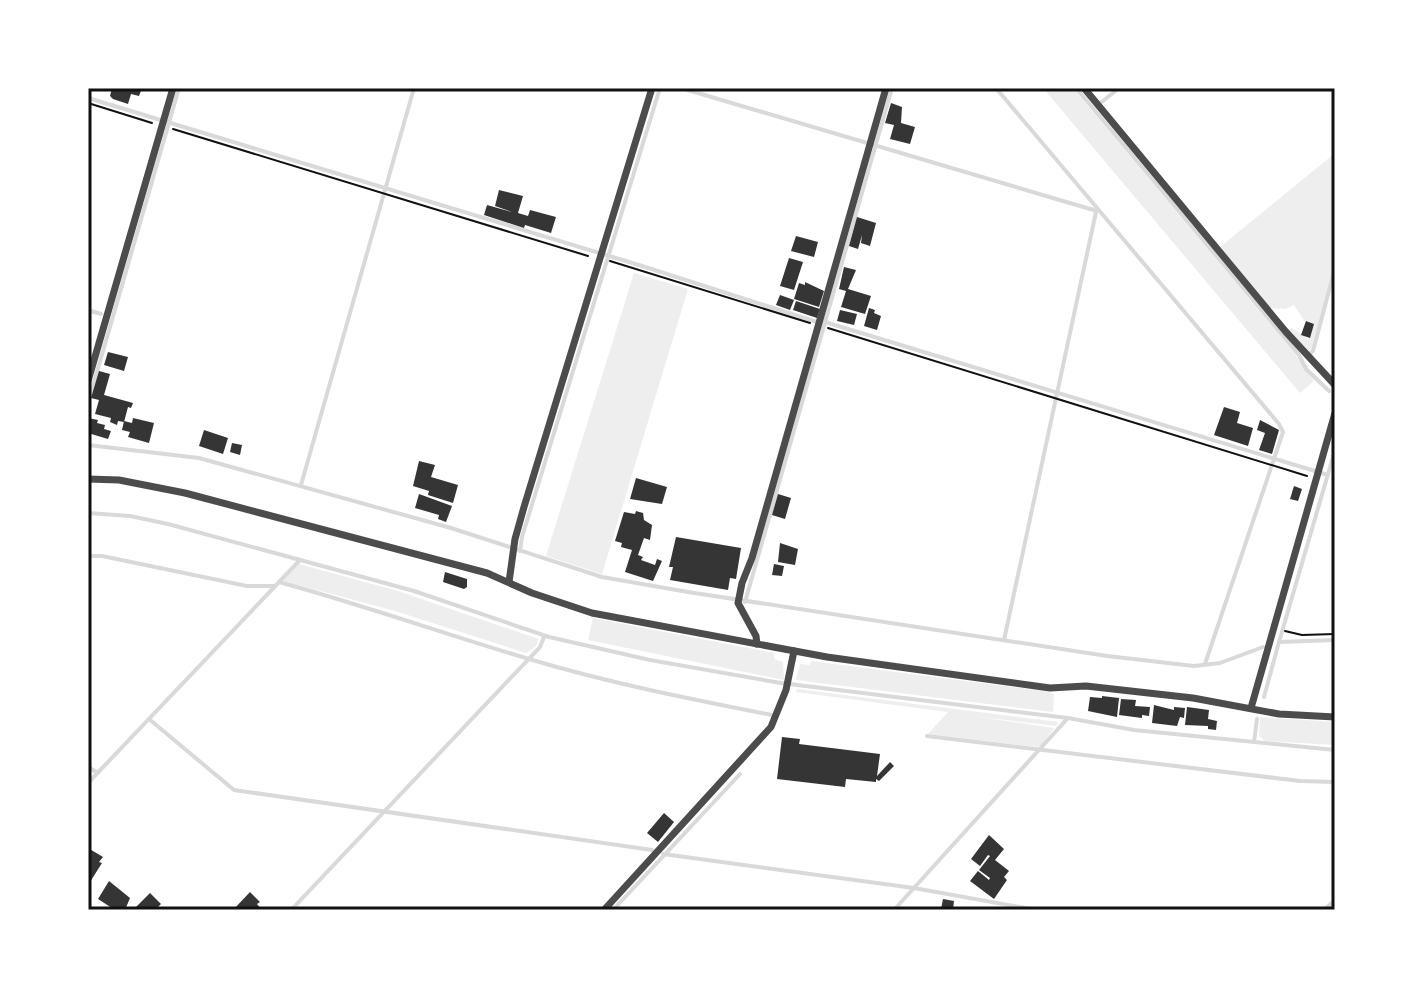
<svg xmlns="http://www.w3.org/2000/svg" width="1423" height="998" font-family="Commissioner,sans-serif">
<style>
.green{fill:#eee}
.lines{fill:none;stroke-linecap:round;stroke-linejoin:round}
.stream{stroke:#d9d9d9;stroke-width:4}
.building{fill:#353535}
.path{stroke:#111;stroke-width:2}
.minor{stroke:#4c4c4c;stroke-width:7}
.neatline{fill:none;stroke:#111;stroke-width:3}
</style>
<rect width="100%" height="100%" fill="#fff"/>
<!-- green -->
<g class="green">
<path d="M1043,88H1073L1296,355L1314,381L1300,393Z"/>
<path d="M1335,153V262L1312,348L1307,350L1290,330L1292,328L1308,339L1313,323L1303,319L1294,305L1286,309L1270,308L1220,247Z"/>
<path d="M634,273L688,289L602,574L546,556Z"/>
<path d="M299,564L398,591L539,639L536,646L526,653L395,611L283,581Z"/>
<path d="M593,618L774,653V659L783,662L784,680L588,640Z"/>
<path d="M811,661L1044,691L1054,694L1053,712L796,680L800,664L810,665Z"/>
<path d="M797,689L1058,722L1056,726L973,716L1054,728L1042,745L1037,747L928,734L948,712L796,692Z"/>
<path d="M1260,717L1335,722V745L1265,741L1259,736Z"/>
</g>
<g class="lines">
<!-- stream -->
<g class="stream">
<path d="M681,88L1097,211"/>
<path d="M996,88L1279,424L1283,432L1205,664"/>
<path d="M1076,88L1299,355L1306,369L1329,391"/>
<path d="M88,98L639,265L817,322"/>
<path d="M1098,105L1119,88"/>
<path d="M88,310L101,314"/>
<path d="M825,322L1328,475"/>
<path d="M1307,356L1313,351L1335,268"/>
<path d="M88,403L179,88"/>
<path d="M88,445L199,458L451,528L602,577L688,592L1107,656L1194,666L1220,663L1263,647"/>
<path d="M301,485L414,88"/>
<path d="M88,513L130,516L168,524L414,591L549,637L650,660L781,683L1068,718L1134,730L1335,750"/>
<path d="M520,551L522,537L660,88"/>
<path d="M88,556H102L247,586H274"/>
<path d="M279,582C363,605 445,634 529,659C609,683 690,699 772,715"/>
<path d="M745,602L892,88"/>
<path d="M1004,640L1096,212"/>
<path d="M1279,642L1335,450"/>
<path d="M1264,697L1279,642L1335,640"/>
<path d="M149,719L234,790L652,850"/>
<path d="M927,736L1300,781L1335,782"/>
<path d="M1254,742L1257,719"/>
<path d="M88,767L98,773"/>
<path d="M88,783L300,560"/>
<path d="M663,854L914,888L1036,910"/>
<path d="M291,910L540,647L544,637"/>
<path d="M613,910L740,774"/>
<path d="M894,910L1067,719"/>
<path d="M1324,910L1335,900"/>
</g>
</g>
<!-- building -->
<g class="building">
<path d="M112,88H142L139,96L131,94L128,104L113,99L110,96Z"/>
<path d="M891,103L902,107L901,123L915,127L910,144L890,139L894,125L885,123Z"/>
<path d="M499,190L523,196L518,213L528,216L530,210L556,217L551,233L525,225L524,228L484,215L487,205L512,212L495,206Z"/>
<path d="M857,217L876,223L870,246L861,243L862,235L858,249L849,246Z"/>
<path d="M796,236L818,242L814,257L791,251Z"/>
<path d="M789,258L803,262L794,290L780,286Z"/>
<path d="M844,267L856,270L848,289L871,296L865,314L841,307L846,291L839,289Z"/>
<path d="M805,282L824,291L819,307L794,299L799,283L805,285Z"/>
<path d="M780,295L794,300L790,310L776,305Z"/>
<path d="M796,301L820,309L817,318L793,310Z"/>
<path d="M869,308L875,310L874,313L881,316L877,330L864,326Z"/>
<path d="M840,310L857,314L854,325L837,321Z"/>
<path d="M1306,321L1314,324L1310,338L1301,335Z"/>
<path d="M108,352L128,357L124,371L104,365Z"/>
<path d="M99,371L110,374L104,395L133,403L131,408L128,407L124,422L118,421L117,425L110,422L111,418L95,414L99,400L91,398Z"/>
<path d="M1224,407L1240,412L1237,423L1253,428L1248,446L1214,435Z"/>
<path d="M88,418L98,420L97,423L105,425L104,429L111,431L108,439L88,433Z"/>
<path d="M133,418L154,423L149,443L128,437L130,432L122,430L124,421L132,423Z"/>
<path d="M1260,420L1279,430L1272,454L1259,450L1265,433L1257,430Z"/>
<path d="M204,430L228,438L223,454L199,446Z"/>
<path d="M232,443L242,445L240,455L230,452Z"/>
<path d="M419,461L435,465L431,477L458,485L453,503L428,495L429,491L413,486Z"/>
<path d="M636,478L667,487L662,504L630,499Z"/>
<path d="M1294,486L1302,489L1298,501L1290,499Z"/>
<path d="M419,494L452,506L446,522L438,519L439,515L415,508Z"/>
<path d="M778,494L791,498L785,519L772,515Z"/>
<path d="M636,511L643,513L644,520L652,525L650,540L644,538L638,555L643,557L641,560L655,565L657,559L662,561L653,581L625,572L632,550L621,547L622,543L615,541L624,512L635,514Z"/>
<path d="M676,537L741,548L736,579L730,578L728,590L670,580L673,567H669Z"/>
<path d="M780,543L798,549L795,565L778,562Z"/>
<path d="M774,564L784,566L782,576L772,575Z"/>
<path d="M445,572L467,579V587L464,589L443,582Z"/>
<path d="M1102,696L1119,698L1117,717L1088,711L1090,697L1102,698Z"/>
<path d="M1121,699L1136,700L1135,706L1150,707L1149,716L1142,715V718L1119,715Z"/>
<path d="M1154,705L1174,710V707L1185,708L1184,718L1180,717L1177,726L1152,723Z"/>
<path d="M1187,707L1209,710L1208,719L1217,721L1216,730L1208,729V726L1185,725Z"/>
<path d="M782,737L800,739L799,744L880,754L877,776L890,762L894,766L879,781L876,779V782L846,779L845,787L777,779Z"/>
<path d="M664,813L674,822L658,842L647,833Z"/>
<path d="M989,835L1004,849L995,860L1009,871L1004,877L1007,880L994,899L970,881L978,871L989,880L990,878L979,870L990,856L988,855L980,866L971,859Z"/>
<path d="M88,848L103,857L99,862L102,863L90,882L88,881Z"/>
<path d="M109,881L130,898L125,910H115L98,899Z"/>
<path d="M250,892L260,902L257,904L262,910H233Z"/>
<path d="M150,893L161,904L155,910H139L136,907Z"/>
<path d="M943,899L954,901L953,910L941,909Z"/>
</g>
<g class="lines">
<!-- path -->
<g class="path">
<path d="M88,103L152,123"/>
<path d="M173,129L588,256"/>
<path d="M610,261L810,323"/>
<path d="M828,328L1307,476"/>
<path d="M1285,631L1302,635L1335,634"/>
</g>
<!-- minor -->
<g class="minor">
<path d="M1084,88L1286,332L1335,385"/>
<path d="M88,381L173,88"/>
<path d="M88,479L119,480L185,493L487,573L532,593L592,613L827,657L1050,688L1086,686L1193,698L1279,714L1335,717"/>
<path d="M509,582L515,539L524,507L652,88"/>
<path d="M757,644L756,636L738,603L742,583L752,558L886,88"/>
<path d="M1251,708L1335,413"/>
<path d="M604,910L771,727L786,690L794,651"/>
<path d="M1334,910L1335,909"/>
</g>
</g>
<!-- border -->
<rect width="1423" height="998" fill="none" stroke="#ffffff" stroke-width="180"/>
<rect x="90" y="90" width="1243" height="818" class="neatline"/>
</svg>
